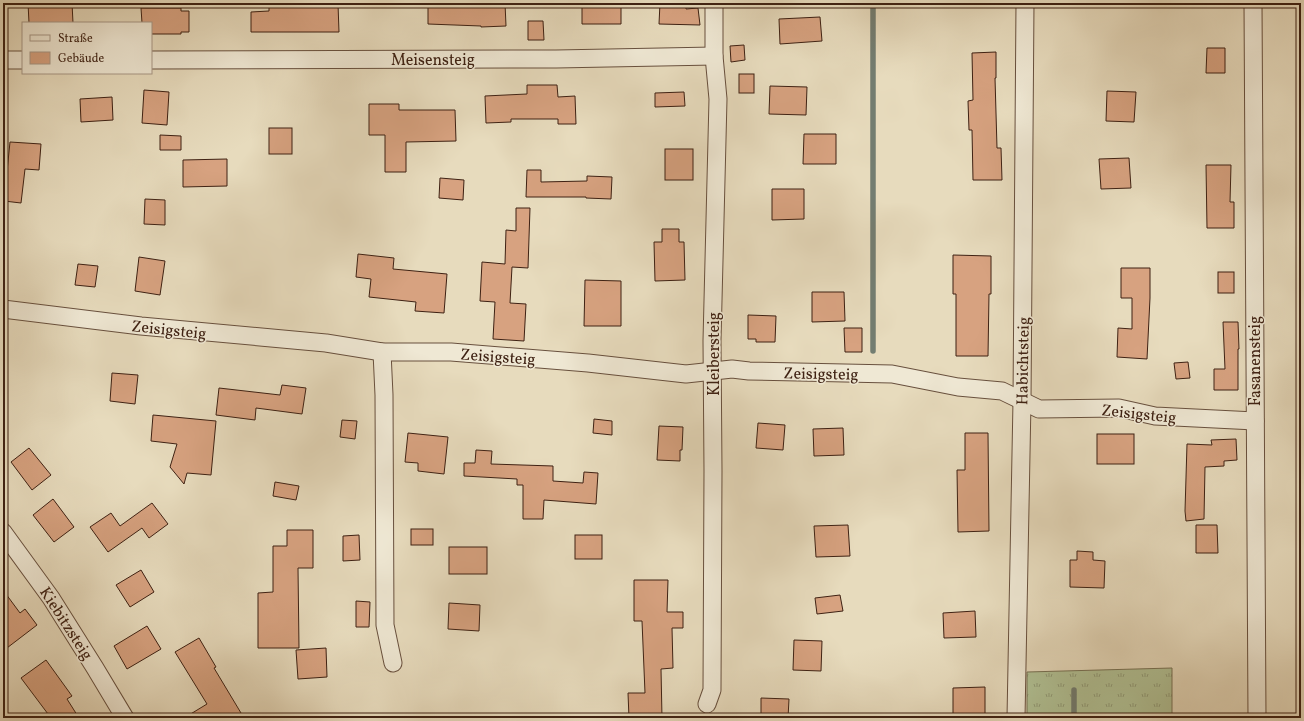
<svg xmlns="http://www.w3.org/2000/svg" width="1304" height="721" font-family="Vollkorn,serif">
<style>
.grass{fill:url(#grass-tufts);stroke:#787154}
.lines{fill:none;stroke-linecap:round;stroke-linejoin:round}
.stream{stroke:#737d71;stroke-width:5.5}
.building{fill:#d7a280;stroke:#3e2113}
.minor-casing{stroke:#68503e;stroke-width:19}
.minor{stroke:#efe8d4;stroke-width:17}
.labels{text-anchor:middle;stroke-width:3;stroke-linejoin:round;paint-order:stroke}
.street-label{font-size:16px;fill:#3e2113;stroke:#efe8d4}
</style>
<defs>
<pattern id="grass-tufts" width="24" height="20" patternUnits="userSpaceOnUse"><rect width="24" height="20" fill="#b1c195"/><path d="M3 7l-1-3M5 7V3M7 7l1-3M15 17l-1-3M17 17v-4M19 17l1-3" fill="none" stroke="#919c78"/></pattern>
</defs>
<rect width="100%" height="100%" fill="#e7dbbd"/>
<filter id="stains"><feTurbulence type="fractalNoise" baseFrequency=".005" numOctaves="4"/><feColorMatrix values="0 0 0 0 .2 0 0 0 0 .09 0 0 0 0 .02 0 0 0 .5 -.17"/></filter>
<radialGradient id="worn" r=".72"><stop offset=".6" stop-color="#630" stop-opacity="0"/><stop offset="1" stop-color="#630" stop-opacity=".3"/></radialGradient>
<!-- grass -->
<path class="grass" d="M1172,668V718H1027V672Z"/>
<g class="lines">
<!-- stream -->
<g class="stream">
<path d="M873,3V351"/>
<path d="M1074,718V690"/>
</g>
</g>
<!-- building -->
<g class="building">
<path d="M28,3H72L73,23H29Z"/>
<path d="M269,3H292V4H338L339,32H251V12L269,11Z"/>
<path d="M428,3H505L506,26L481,27V26L428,24Z"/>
<path d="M591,3H621V24H582V4H591Z"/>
<path d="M660,3H686V9L698,8L700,25L659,24Z"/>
<path d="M141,8H181V11H189V32H181V34H151V23H142Z"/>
<path d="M820,17L822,41L780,44L779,19Z"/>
<path d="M528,21H543L544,40H528Z"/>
<path d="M744,45L745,60L731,62L730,46Z"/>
<path d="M1207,48H1225V73H1206Z"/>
<path d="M996,52V78H995L997,148H1001L1002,180H973L972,130H969L968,101L973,100L972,53Z"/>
<rect x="739" y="74" width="15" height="19"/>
<path d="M527,85H557L558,97L575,96L576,124H558V119H511V122L486,123L485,96L527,94Z"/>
<path d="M770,86L807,87L806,115L769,114Z"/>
<path d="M144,90L169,92L167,125L142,123Z"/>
<path d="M1107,91L1136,92L1134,122L1106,121Z"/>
<path d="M684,92L685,106L655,107V93Z"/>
<path d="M112,97L113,120L81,122L80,99Z"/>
<path d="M369,104H399V110H455L456,141L406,142V172H385V135H369Z"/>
<rect x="269" y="128" width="23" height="26"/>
<path d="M804,134H836V164H803Z"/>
<path d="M160,135L181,136V150H160Z"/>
<path d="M10,142L41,144L39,170L25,169L21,203L4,201Z"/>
<rect x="665" y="149" width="28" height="31"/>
<path d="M1129,158L1131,188L1101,189L1099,159Z"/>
<path d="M227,159V186L183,187V160Z"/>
<path d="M1206,165H1231L1230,202H1234V228H1207Z"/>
<path d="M527,170H541V182L587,181V176L612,177L611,199L586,198V197H526Z"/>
<path d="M440,178L464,180L463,200L439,198Z"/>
<path d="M772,189H804V219L772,220Z"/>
<path d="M145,199L165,200V225L144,224Z"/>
<path d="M516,208H530L528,268L512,267L510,303L526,304L524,341L493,339L495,302L480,301L482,262L505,264L506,230L516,231Z"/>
<path d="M662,229H679V242H684L685,280L655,281L654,242H662Z"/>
<path d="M358,254L394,258L393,269L447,274L444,313L415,311L416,302L369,297L371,279L356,277Z"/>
<path d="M953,255L991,256V294H989L988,356H956V294H953Z"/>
<path d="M139,257L165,261L160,295L135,291Z"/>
<path d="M78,264L98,266L95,287L75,285Z"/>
<path d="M1121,268H1150V298L1147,359L1117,357L1118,328L1132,329V298H1121Z"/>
<rect x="1218" y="272" width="16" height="21"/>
<path d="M585,280L621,281V326H584Z"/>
<path d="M812,292H844L845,321L812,322Z"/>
<path d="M748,315L776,316L775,342H756V339H748Z"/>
<path d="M1223,322H1238L1239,349H1238V390H1214V369H1225Z"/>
<path d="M844,328H862V352H845Z"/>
<path d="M1188,362L1190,378L1176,379L1174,363Z"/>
<path d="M112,373L138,375L135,404L110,401Z"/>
<path d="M282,385L306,388L302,414L256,408L255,420L216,415L219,388L280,395Z"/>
<path d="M153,415L216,421L211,475L187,473L184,484L170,467L177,444L151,441Z"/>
<path d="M594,419L612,421V435L593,433Z"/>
<path d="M342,420L357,421L355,439L340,437Z"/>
<path d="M758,423L785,425L783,450L756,448Z"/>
<path d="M659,426L683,427L682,450H680V461L657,460Z"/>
<path d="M843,428L844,455L814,456L813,429Z"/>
<path d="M408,433L448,437L444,474L418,471V463L405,462Z"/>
<path d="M965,433H988L989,531L958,532L957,470H965Z"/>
<rect x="1097" y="434" width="37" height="30"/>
<path d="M1236,439L1237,460L1224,461V466L1205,467L1204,519L1186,521L1185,511L1187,444L1212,445L1211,440Z"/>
<path d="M29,448L51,475L32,490L11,462Z"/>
<path d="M476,450L492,451L491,464L553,466V481L583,483L584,472L598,473L596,504L544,500L543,519H523V485H517V479L464,476V463H475Z"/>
<path d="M275,482L299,486L296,500L273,496Z"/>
<path d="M53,499L74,527L54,542L33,515Z"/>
<path d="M152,503L168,524L149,538L142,528L108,552L90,527L111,513L120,526Z"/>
<path d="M848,525L850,556L816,557L814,526Z"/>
<path d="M1196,525H1217L1218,553H1196Z"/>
<rect x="411" y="529" width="22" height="16"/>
<path d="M287,530H313V568H298L299,648H258V593L273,592V546H287Z"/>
<path d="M359,535L360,560L343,561V536Z"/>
<rect x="575" y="535" width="27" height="24"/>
<rect x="449" y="547" width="38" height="27"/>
<path d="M1077,551L1093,552V560L1105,561L1104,588L1070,587V560H1077Z"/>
<path d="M141,570L154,592L130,607L116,585Z"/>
<path d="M634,580H668L667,612H683V628H672L673,668L661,669L662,718H629L628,693H645L642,621H634Z"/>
<path d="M3,590L20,613L25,609L37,625L3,651Z"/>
<path d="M840,595L843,611L817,614L815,598Z"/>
<path d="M356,601L370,602L369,627H356Z"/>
<path d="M449,603L480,605L479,631L448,629Z"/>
<path d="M975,611L976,637L944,638L943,613Z"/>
<path d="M147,626L161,649L127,669L114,646Z"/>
<path d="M199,638L216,667L214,668L244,718H184L207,704L175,652Z"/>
<path d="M794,640L822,641L821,671L793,670Z"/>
<path d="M326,648L327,677L298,679L296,650Z"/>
<path d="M46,660L72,696L67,699L79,718H51L21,678Z"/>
<path d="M985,687V718H953V688Z"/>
<path d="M761,698L789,699L788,718H761Z"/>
</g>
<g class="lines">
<!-- minor casing -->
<g class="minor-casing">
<g id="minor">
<path d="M1253,3L1257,718"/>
<path d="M3,60H23"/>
<path d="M151,60L556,59L714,56"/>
<path d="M3,309L141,326L326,343L382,352H451L588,363L686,374L732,369L749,371L892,374L958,387L1002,391L1039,409L1119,408L1155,416L1255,421"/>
<path d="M382,352L384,395L385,625L393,663"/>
<path d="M3,532L51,598L95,668L125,718"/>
<path d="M707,704L712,690L713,471L712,341L718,99L714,56V3"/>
<path d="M1016,718L1022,401L1025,3"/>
</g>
</g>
<!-- minor -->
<use href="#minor" class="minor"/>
</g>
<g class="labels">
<!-- street labels -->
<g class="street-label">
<text x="433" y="65">Meisensteig</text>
<text transform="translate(169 329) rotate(6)" y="6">Zeisigsteig</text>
<text transform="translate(713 354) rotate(-90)" y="6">Kleibersteig</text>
<text transform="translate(498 356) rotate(4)" y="6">Zeisigsteig</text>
<text transform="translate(1022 361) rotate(-89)" y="6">Habichtsteig</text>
<text transform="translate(1254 361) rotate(-90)" y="6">Fasanensteig</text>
<text transform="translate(821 373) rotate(1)" y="6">Zeisigsteig</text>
<text transform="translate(1139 413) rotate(6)" y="6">Zeisigsteig</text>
<text transform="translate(67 623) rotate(57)" y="6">Kiebitzsteig</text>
</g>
</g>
<!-- margin -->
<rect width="1304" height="721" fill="none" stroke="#e7dbbd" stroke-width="16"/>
<rect x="4" y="4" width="1296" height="713" fill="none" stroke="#3e2113" stroke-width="2"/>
<rect x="8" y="8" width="1288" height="705" fill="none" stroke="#3e2113"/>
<!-- legend -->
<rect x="22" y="22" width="130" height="52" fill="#efe8d4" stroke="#a89887"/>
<rect x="30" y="35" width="20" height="6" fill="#efe8d4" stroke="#a89887"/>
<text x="58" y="42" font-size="12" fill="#3e2113">Straße</text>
<rect x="30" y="52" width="20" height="12" fill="#d7a280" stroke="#a89887"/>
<text x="58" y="62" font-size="12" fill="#3e2113">Gebäude</text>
<rect width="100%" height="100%" filter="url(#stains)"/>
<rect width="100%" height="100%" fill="url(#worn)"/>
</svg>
